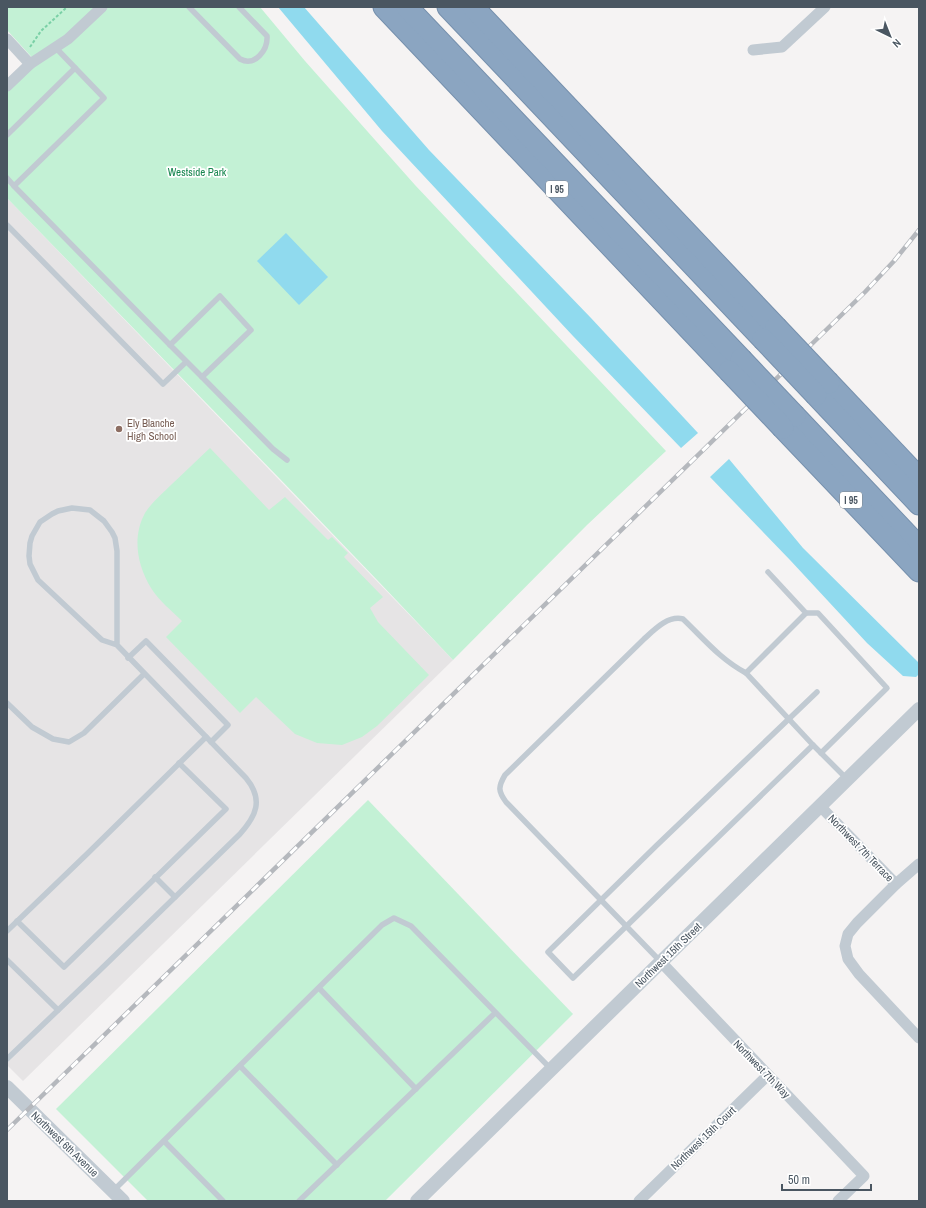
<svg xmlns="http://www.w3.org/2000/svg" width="926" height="1208" font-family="'Archivo Narrow',sans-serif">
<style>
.education{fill:#e6e4e5}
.green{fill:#c3f1d5}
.water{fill:#90daee}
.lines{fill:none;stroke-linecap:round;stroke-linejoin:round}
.motorway-casing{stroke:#7690ad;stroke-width:23}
.path{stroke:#7ad0a6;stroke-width:2;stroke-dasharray:3 2;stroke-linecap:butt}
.service{stroke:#c1cad2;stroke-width:5.5}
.minor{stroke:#c1cad2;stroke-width:11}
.tertiary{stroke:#c1cad2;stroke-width:14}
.motorway{stroke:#8ba5c1;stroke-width:21}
.rail-casing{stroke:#b5b8bd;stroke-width:4.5}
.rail{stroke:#fff;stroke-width:3;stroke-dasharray:9;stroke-linecap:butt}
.motorway-bridge-casing{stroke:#7690ad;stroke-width:23;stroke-linecap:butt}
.motorway-bridge{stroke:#8ba5c1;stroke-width:21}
.education-dot{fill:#8d6e63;stroke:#fff;stroke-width:1.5}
.labels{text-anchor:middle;stroke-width:3.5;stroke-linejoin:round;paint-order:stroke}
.shield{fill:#fff;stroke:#808990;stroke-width:1}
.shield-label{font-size:10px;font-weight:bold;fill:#4a5661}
.park-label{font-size:11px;fill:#17864f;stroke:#fff}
.education-label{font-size:11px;fill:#785e54;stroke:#fff;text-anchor:start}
.street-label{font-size:11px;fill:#4a5661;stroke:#fff}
</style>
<rect width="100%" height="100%" fill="#f5f3f3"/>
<!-- education -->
<path class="education" d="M7,198L453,660L23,1081L7,1065Z"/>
<!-- green -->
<g class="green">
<path d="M7,7H260L305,61L415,185L666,451L587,525L453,660C306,504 156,352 7,198V92L37,63L7,30Z"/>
<path d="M210,448L269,510L285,497L328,540L332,537L348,553L344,557L383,597L370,608L378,622L429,675L377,726L362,737L342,745L317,743L295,734L256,697L240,713L166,637L182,621C172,611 159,601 151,588C137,565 132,537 145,513C152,502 163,493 172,484C185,472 197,460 210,448Z"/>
<path d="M368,800L573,1014L385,1201H148L56,1109Z"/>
</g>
<!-- water -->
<g class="water">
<path d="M278,7H304L429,150L591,318L698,433L681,448L573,336L382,131Z"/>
<path d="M286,233L328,277L299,305L257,261Z"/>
<path d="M729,459L803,548L919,663V674L916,677L903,676L867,643L790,560L710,477Z"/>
</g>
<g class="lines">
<!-- motorway casing -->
<g class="motorway-casing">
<g id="motorway">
<path d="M384,7L729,371"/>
<path d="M407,7L741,359"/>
<path d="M448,7L763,339"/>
<path d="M473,7L776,327"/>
<path d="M829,383L919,478"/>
<path d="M816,395L919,504"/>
<path d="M795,416L919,547"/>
<path d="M783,428L919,571"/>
</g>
</g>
<!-- path -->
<path class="path" d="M30,47L41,31L67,7"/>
<!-- service -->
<g class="service">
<path d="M189,7L240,59C255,67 268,50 267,36L239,7"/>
<path d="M7,135L75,68"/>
<path d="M7,178L14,186L104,98L55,47"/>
<path d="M14,186L170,345"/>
<path d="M7,225L163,384L186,362"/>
<path d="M220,296L251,330L202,377L170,345Z"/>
<path d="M202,377L273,449L287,460"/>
<path d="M768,572L806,613L746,673L813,745"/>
<path d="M806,613H818L887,688L821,753"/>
<path d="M128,658L146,641L228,725L211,742"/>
<path d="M817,692L656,846L548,952L573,978L813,745L847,779"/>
<path d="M7,703L32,727L53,739L69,742L84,733L144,674"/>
<path d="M155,877L175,897"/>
<path d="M17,921L64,967L226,809L179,763"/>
<path d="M7,931L88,853L206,737"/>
<path d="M7,960L58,1010"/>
<path d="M660,961L506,802C498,791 498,787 505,775L643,640C654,630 668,615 683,619C704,639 720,659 746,673"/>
<path d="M319,988L416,1089"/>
<path d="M7,1059L99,971L240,834C256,816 264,800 246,778L117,645L102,640L38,580L30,564L29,556L30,543L32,536L40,522L52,514L58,511L72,508L90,510L104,521L112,532L115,538L117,551V645"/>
<path d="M240,1066L337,1165"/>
<path d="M164,1141L223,1201"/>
<path d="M113,1191L382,925L394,918L411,926L551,1069"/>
<path d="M299,1201L495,1013"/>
</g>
<!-- minor -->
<g class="minor">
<path d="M7,39L30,64"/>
<path d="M753,50L782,47L825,7"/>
<path d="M7,86L30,64L68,39L102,7"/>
<path d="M820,806L896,884"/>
<path d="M919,864L896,884L857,923L848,934L845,946L848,959L859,974L919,1038"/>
<path d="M661,962L864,1176L838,1201"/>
<path d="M639,1201L768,1075"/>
</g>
<!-- tertiary -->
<g class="tertiary">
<path d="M7,1087L123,1201"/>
<path d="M417,1201L919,709"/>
</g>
<!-- motorway -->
<use href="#motorway" class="motorway"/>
<!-- rail casing -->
<g class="rail-casing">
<path id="rail" d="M7,1130L865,292L894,261L919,230"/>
</g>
<!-- rail -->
<use href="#rail" class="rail"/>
<!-- motorway-bridge casing -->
<g class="motorway-bridge-casing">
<g id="motorway-bridge">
<path d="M776,327L829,383"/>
<path d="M763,339L816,395"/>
<path d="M741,359L795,416"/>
<path d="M729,371L783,428"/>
</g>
</g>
<!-- motorway-bridge -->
<use href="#motorway-bridge" class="motorway-bridge"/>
</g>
<!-- markers -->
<circle class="education-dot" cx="119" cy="429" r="4"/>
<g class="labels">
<!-- shield labels -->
<g class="shield">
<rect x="546" y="181" width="22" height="16" rx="3"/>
<rect x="840" y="492" width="22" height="16" rx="3"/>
</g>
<g class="shield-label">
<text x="557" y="193">I 95</text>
<text x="851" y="504">I 95</text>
</g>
<!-- park labels -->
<g class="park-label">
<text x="197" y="176">Westside Park</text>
</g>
<!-- education labels -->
<g class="education-label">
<text x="127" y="427">Ely Blanche<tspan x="127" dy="13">High School</tspan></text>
</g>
<!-- street labels -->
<g class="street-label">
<text transform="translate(861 848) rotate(46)" y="4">Northwest 7th Terrace</text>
<text transform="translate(668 955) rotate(-44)" y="4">Northwest 15th Street</text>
<text transform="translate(762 1069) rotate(46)" y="4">Northwest 7th Way</text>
<text transform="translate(703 1138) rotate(-44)" y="4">Northwest 15th Court</text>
<text transform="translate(65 1144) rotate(44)" y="4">Northwest 6th Avenue</text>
</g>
</g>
<!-- border -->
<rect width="926" height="1208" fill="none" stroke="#4a5661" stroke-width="16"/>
<!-- north arrow -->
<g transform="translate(890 36) rotate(137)" stroke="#ffffff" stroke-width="3" paint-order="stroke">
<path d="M0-3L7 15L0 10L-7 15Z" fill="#4a5661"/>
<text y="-6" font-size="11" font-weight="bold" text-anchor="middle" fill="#4a5661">N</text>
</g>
<!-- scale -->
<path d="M782 1184v6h89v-6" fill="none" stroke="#4a5661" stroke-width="2"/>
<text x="788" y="1184" font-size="12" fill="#4a5661" stroke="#ffffff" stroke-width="3" paint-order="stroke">50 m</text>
</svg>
